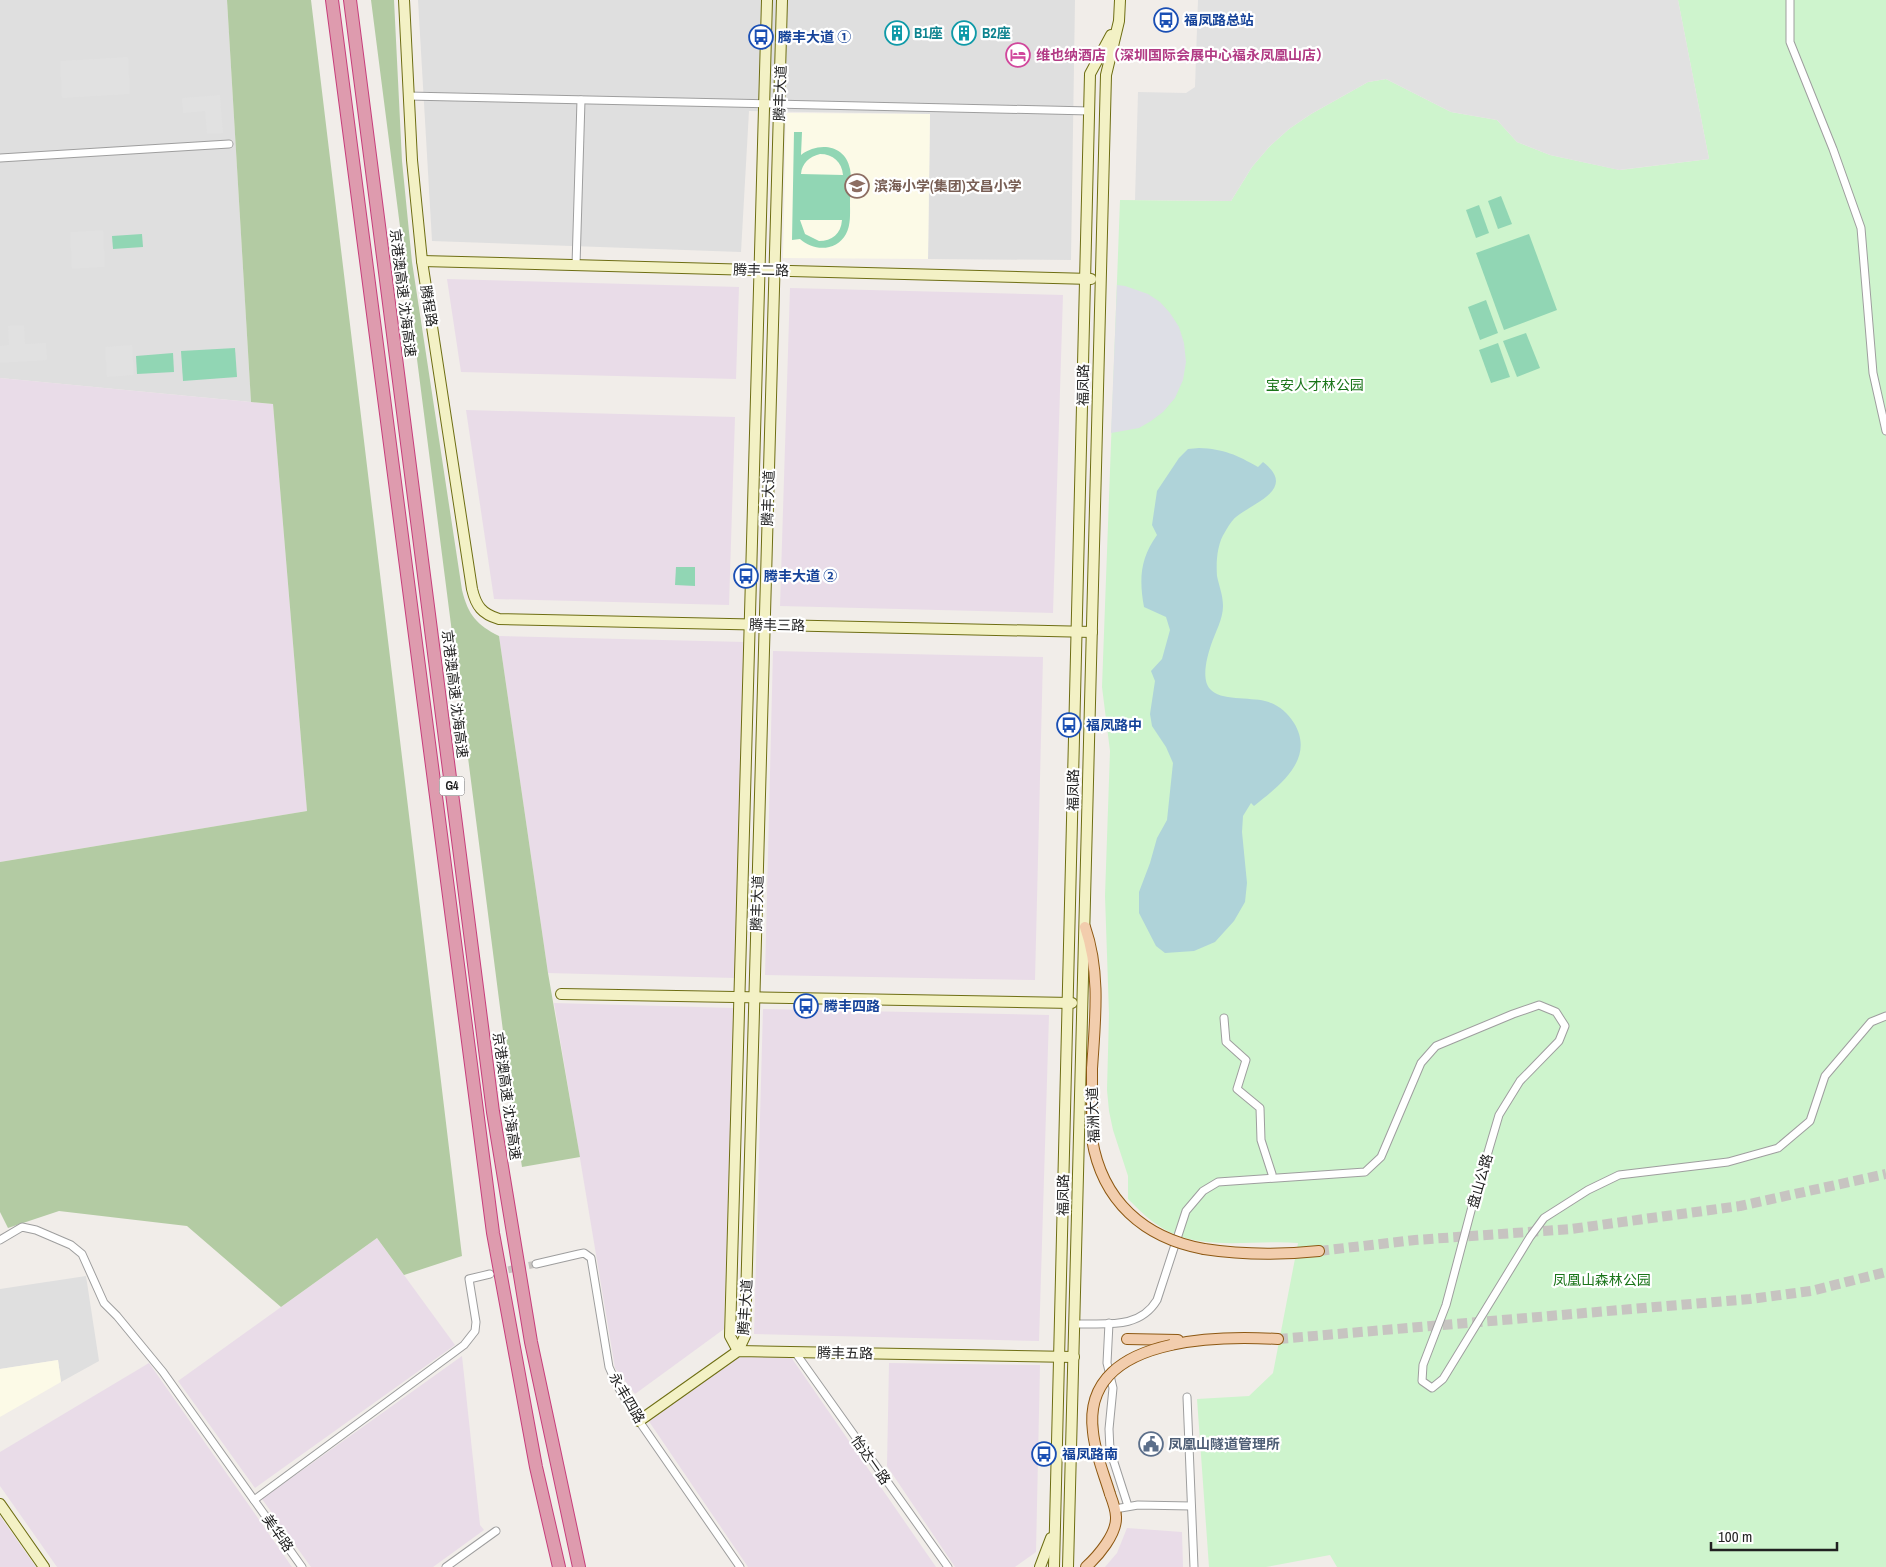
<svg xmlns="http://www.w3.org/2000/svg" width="1886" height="1567" font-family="'Archivo Narrow','Noto Sans SC',sans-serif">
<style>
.residential{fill:#dfdfdf}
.industrial{fill:#e9dce8}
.education{fill:#fcfae7}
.forest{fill:#b3cba3}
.park{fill:#cef4cd}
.pitch{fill:#91d6b4;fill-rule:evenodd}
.parking{fill:#e1e1e1}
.plaza{fill:#dedfe6}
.water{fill:#afd3d9}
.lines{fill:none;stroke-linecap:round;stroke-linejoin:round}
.street-tunnel{stroke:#c7c4c1;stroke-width:7;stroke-dasharray:7 3.5;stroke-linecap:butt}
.primary-tunnel{stroke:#c7c4c1;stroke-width:10;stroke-dasharray:10 5;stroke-linecap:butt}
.street-casing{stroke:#9e9e9e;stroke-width:9}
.secondary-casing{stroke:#6e6e13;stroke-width:12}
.primary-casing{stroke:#8d5812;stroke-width:12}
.highway-casing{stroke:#c73e7b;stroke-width:14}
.street{stroke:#fff;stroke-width:7}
.secondary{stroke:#f3f1c5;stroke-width:10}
.primary{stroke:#f2cdad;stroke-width:10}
.highway{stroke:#de9bae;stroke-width:12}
.primary-bridge-casing{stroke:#8d5812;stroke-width:12;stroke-linecap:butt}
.primary-bridge{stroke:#f2cdad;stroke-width:10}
.labels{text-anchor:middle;stroke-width:4.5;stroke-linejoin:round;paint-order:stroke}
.shield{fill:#fff;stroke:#646464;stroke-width:1}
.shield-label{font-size:12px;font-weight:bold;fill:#212121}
.transit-label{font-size:14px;font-weight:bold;fill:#164399;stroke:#fff;text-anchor:start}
.culture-label{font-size:14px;font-weight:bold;fill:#0d838f;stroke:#fff;text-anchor:start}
.hotel-label{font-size:14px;font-weight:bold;fill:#b23c85;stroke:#fff;text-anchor:start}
.street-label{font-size:14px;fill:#212121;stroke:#fff}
.education-label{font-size:14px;font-weight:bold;fill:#785e54;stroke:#fff;text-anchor:start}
.park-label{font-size:14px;fill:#1b751a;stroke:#fff}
.service-label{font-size:14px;font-weight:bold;fill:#4e5e75;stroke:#fff;text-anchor:start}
</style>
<rect width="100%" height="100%" fill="#f1ede9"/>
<!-- residential -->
<g class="residential">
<path d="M0,0H227L251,402L0,378Z"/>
<path d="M418,0H1075L1071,260L928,259L930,114L749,111L741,252L432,241Z"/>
<path d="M86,1276L99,1361L61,1382L58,1360L0,1369V1289Z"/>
</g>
<!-- industrial -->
<g class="industrial">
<path d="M447,279L739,287L736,379L461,372Z"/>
<path d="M790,288L1063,295L1053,613L780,606Z"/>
<path d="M0,378L273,404L307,811L0,862Z"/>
<path d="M466,410L735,417L729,605L494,599Z"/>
<path d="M499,636L745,642L735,978L548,973Z"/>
<path d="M773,651L1043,657L1035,980L765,975Z"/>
<path d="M554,1003L734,1008L724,1329L635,1394L615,1368Z"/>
<path d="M763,1009L1049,1015L1039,1341L754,1334Z"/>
<path d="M377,1238L455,1345L255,1488L178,1381Z"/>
<path d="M462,1356L480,1525L484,1530L433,1567H311L262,1499Z"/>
<path d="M740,1357H791L936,1567H748L648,1420Z"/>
<path d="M149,1363L253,1511L292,1567H57L0,1486V1452Z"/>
<path d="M889,1363L1040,1365L1036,1552L1015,1567H955L887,1466Z"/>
<path d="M0,1516L36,1567H0Z"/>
<path d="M1127,1528L1182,1532L1183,1567H1105L1117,1553Z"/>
</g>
<!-- education -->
<g class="education">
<path d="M786,113L930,114L928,259L783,258Z"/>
<path d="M58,1360L61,1382L0,1417V1369Z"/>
</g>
<!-- forest -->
<g class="forest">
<path d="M227,0H311L462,1256L404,1275L377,1238L281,1307L187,1226L59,1211L8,1228L0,1212V862L307,811L273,404L251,402Z"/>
<path d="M371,0H394L402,161L412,262L462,590C468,615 477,625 499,636L548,973L580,1157L522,1167L513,1109Z"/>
</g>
<!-- park -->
<path class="park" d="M1678,0H1886V1567H1337L1330,1555L1266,1567H1209L1197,1399L1249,1396L1273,1373L1298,1243C1255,1239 1203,1252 1164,1229C1150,1221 1139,1210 1128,1199V1176L1113,1130L1109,1111L1107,1090L1109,1014L1105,896L1110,751L1102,687L1120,200L1231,201L1252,167L1269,147L1289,129L1311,114L1368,82L1386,79L1451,112L1497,120L1517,142L1550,155L1620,170L1709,159Z"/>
<!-- pitch -->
<g class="pitch">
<path d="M794,132H802L801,155C818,142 845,144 850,169C852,179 850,192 850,203C850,213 851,225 846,234C837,251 814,252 800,239L792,240ZM820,154C833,154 842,162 843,175L801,174C802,163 809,157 820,154ZM800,220H842C841,234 832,241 819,241L805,234Z"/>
<path d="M1501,196L1512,224L1498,229L1488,201Z"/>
<path d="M1479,205L1489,233L1476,238L1466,210Z"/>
<path d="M142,234L143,247L113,249L112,236Z"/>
<path d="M1529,234L1557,310L1504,330L1476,253Z"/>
<path d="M1486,300L1498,333L1480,340L1468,307Z"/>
<path d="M1526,333L1540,368L1517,377L1503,341Z"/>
<path d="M1498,343L1510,377L1491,383L1479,350Z"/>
<path d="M235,348L237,377L183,381L181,351Z"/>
<path d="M173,353L174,372L137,374L136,356Z"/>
<path d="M676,567H695V586L675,585Z"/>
</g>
<!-- parking -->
<g class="parking">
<path d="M1198,0H1678L1709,159L1619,170L1550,155L1517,142L1497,120L1451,112L1386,79L1368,82L1311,114L1289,129L1269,147L1252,167L1231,201L1135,200L1138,92L1186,93L1195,87Z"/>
<path d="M128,57L130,94L62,98L60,61Z"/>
<path d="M220,95L223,133L207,134L205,111L183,113L182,98Z"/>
<path d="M103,230L105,267L72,269L70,232Z"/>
<path d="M24,325L25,344L46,343L47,360L0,363V346L9,345L8,326Z"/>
<path d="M132,345L134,375L107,377L105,347Z"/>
</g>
<!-- plaza -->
<path class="plaza" d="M1117,285L1125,286L1148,294L1160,302L1170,313L1179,327L1184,343L1186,362L1183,380L1175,398L1163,412L1151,421L1139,428L1111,433Z"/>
<!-- water -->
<path class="water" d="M1199,448C1224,449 1237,455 1258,467L1263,462C1298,489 1253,503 1236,517C1232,520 1228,527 1225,532C1217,544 1216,562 1217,576C1219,586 1223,595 1223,606C1223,619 1215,633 1211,645C1207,657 1201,679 1210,689C1220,701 1250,697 1265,701C1277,704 1287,712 1294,723C1316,759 1279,786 1254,806L1251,803L1243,816L1242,832L1247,883L1245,902L1234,921L1215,942L1194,951L1165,953L1156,946L1139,913V892L1150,863L1157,838L1167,820L1173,763L1166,747L1152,726L1150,714L1155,681L1151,671L1162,659L1170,630L1166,617L1144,607C1139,579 1140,559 1157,535L1152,525L1157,491L1179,458L1188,449Z"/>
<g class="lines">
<!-- street-tunnel -->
<path class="street-tunnel" d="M498,1272L536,1264"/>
<!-- primary-tunnel -->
<g class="primary-tunnel">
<path d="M1319,1251L1415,1240L1571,1229L1644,1219L1740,1206L1886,1174"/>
<path d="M1278,1339L1750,1299L1811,1291L1886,1272"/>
</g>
<!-- street casing -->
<g class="street-casing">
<g id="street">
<path d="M1790,0V42L1833,149L1861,228L1873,373L1886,431"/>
<path d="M408,96L1090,111"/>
<path d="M0,158L229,144"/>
<path d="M576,265L581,100"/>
<path d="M1224,1018L1226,1042L1246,1060L1237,1089L1260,1108L1261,1140L1272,1174"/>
<path d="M0,1240L22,1227L36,1230L71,1245L82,1254L104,1303L117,1316L163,1372L254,1500L464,1345L475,1331L476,1322L469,1279L490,1274"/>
<path d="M536,1264L579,1254L584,1253L591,1258L609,1367L618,1387L639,1421L740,1567"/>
<path d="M1109,1323L1107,1363L1113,1388L1109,1429L1110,1450L1128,1506"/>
<path d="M1075,1324C1105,1323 1139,1330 1157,1300L1186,1211L1203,1191L1218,1182L1365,1172L1381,1157L1421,1063L1436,1046L1513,1014L1539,1005L1556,1012L1565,1026L1559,1041L1520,1081L1499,1115L1473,1203L1446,1305L1423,1365L1422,1381L1432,1388L1443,1379L1530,1237L1544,1218L1588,1190L1619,1175L1728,1162L1778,1148L1810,1121L1825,1076L1871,1022L1886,1016"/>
<path d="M795,1352L948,1567"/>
<path d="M1187,1397L1194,1567"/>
<path d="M254,1500L302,1567"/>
<path d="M1115,1509L1138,1505L1191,1506"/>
<path d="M446,1567L496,1531"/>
</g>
</g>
<!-- secondary casing -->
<g class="secondary-casing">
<g id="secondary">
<path d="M404,0L412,160L422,261L472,589C476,606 482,614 499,619L1092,632"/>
<path d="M422,261L1091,279"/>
<path d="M561,994L1072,1003"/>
<path d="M738,1351L730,1336L767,0"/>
<path d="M738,1351L745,1336L782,0"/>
<path d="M639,1421L738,1351L1074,1357"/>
<path d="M0,1504L44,1567"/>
<path d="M1040,1567L1051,1538"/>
<path d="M1054,1567L1090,74L1111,35"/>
<path d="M1068,1567L1106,75L1119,21L1120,0"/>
</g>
</g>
<!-- primary casing -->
<g class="primary-casing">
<g id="primary">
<path d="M1085,927C1101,973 1095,1021 1092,1069"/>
<path d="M1204,1249C1243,1255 1280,1255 1319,1251"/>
<path d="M1127,1339L1178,1340"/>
<path d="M1171,1345C1206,1337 1242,1337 1278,1339"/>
<path d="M1086,1567C1098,1556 1117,1534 1116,1517C1116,1510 1113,1502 1110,1494"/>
</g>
</g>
<!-- highway casing -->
<g class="highway-casing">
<g id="highway">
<path d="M332,0L493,1233L536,1467L559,1567"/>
<path d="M350,0L493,1112L531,1342L579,1567"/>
</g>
</g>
<!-- street -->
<use href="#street" class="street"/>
<!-- secondary -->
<use href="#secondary" class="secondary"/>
<!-- primary -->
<use href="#primary" class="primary"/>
<!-- highway -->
<use href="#highway" class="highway"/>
<!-- primary-bridge casing -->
<g class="primary-bridge-casing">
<g id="primary-bridge">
<path d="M1092,1069V1139C1102,1201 1144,1238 1204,1249"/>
<path d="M1110,1494C1104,1474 1095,1453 1093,1432C1086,1379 1125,1355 1171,1345"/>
</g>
</g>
<!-- primary-bridge -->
<use href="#primary-bridge" class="primary-bridge"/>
</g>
<!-- icons -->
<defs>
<g id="bus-ring" transform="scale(1.25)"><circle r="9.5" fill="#fff" stroke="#1a4fb4" stroke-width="1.5"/><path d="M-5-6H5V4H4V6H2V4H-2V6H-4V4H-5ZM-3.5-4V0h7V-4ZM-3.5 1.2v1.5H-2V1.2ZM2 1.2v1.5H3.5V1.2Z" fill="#1a4fb4"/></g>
<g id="building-ring" transform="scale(1.25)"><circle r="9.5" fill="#fff" stroke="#0f9aa8" stroke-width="1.5"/><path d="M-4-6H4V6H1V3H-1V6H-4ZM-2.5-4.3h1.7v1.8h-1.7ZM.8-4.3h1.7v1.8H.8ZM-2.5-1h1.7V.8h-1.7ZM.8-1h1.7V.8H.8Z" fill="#0f9aa8"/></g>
<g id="hotel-ring" transform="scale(1.25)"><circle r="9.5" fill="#fff" stroke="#d1479c" stroke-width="1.5"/><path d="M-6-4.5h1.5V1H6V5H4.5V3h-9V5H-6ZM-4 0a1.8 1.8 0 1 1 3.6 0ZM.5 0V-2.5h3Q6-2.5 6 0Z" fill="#d1479c"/></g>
<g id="school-ring" transform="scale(1.25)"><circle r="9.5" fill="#fff" stroke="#8d6e63" stroke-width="1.5"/><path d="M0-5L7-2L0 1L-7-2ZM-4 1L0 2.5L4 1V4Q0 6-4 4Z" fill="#8d6e63"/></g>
<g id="civic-ring" transform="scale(1.25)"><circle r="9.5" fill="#fff" stroke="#5c6f8a" stroke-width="1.5"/><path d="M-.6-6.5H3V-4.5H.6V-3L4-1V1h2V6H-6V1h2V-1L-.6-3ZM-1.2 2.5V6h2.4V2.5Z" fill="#5c6f8a"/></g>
</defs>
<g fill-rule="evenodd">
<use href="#bus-ring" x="1166" y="20"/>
<use href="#building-ring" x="897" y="33"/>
<use href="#building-ring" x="964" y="33"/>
<use href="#bus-ring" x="761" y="37"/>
<use href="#hotel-ring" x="1018" y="55"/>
<use href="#school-ring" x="857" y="186"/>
<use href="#bus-ring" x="746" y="576"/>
<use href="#bus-ring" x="1069" y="725"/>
<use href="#bus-ring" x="806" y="1006"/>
<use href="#civic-ring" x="1151" y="1444"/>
<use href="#bus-ring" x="1044" y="1454"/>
</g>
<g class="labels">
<!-- shield labels -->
<rect class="shield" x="439.5" y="776.5" width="25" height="19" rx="4"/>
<g class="shield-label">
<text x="452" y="790">G4</text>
</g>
<!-- transit labels -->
<g class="transit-label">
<text x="1184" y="25">福凤路总站</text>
<text x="778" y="42">腾丰大道 ①</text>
<text x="764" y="581">腾丰大道 ②</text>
<text x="1086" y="730">福凤路中</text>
<text x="824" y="1011">腾丰四路</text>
<text x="1062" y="1459">福凤路南</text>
</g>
<!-- culture labels -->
<g class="culture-label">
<text x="914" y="38">B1座</text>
<text x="982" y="38">B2座</text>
</g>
<!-- hotel labels -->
<g class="hotel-label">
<text x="1036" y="60">维也纳酒店（深圳国际会展中心福永凤凰山店）</text>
</g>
<!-- street labels -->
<g class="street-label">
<text transform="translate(780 93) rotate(-88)" y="5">腾丰大道</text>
<text transform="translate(761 270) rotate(1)" y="5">腾丰二路</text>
<text transform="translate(403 293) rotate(83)" y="5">京港澳高速 沈海高速</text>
<text transform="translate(429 306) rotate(81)" y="5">腾程路</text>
<text transform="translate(1083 385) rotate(-89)" y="5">福凤路</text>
<text transform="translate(768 498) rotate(-88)" y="5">腾丰大道</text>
<text transform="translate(777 625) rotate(1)" y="5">腾丰三路</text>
<text transform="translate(455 694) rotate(83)" y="5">京港澳高速 沈海高速</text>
<text transform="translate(1073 790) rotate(-89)" y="5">福凤路</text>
<text transform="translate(757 903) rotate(-88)" y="5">腾丰大道</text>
<text transform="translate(507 1096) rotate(82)" y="5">京港澳高速 沈海高速</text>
<text transform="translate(1093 1115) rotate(-92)" y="5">福洲大道</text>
<text transform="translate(1480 1181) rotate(-74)" y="5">盘山公路</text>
<text transform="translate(1063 1195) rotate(-89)" y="5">福凤路</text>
<text transform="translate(745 1307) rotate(-86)" y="5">腾丰大道</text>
<text transform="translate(845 1353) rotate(1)" y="5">腾丰五路</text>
<text transform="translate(627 1398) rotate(60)" y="5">永丰四路</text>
<text transform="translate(871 1460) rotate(55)" y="5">怡达一路</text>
<text transform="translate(278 1533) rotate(55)" y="5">美华路</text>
</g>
<!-- education labels -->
<g class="education-label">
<text x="874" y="191">滨海小学(集团)文昌小学</text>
</g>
<!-- park labels -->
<g class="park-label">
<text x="1315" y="390">宝安人才林公园</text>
<text x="1602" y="1285">凤凰山森林公园</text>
</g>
<!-- service labels -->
<g class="service-label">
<text x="1168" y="1449">凤凰山隧道管理所</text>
</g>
</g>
<!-- scale -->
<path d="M1711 1542v8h126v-8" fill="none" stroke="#212121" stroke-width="2.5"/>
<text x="1718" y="1542" font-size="15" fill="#212121" stroke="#ffffff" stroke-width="4" paint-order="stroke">100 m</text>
</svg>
